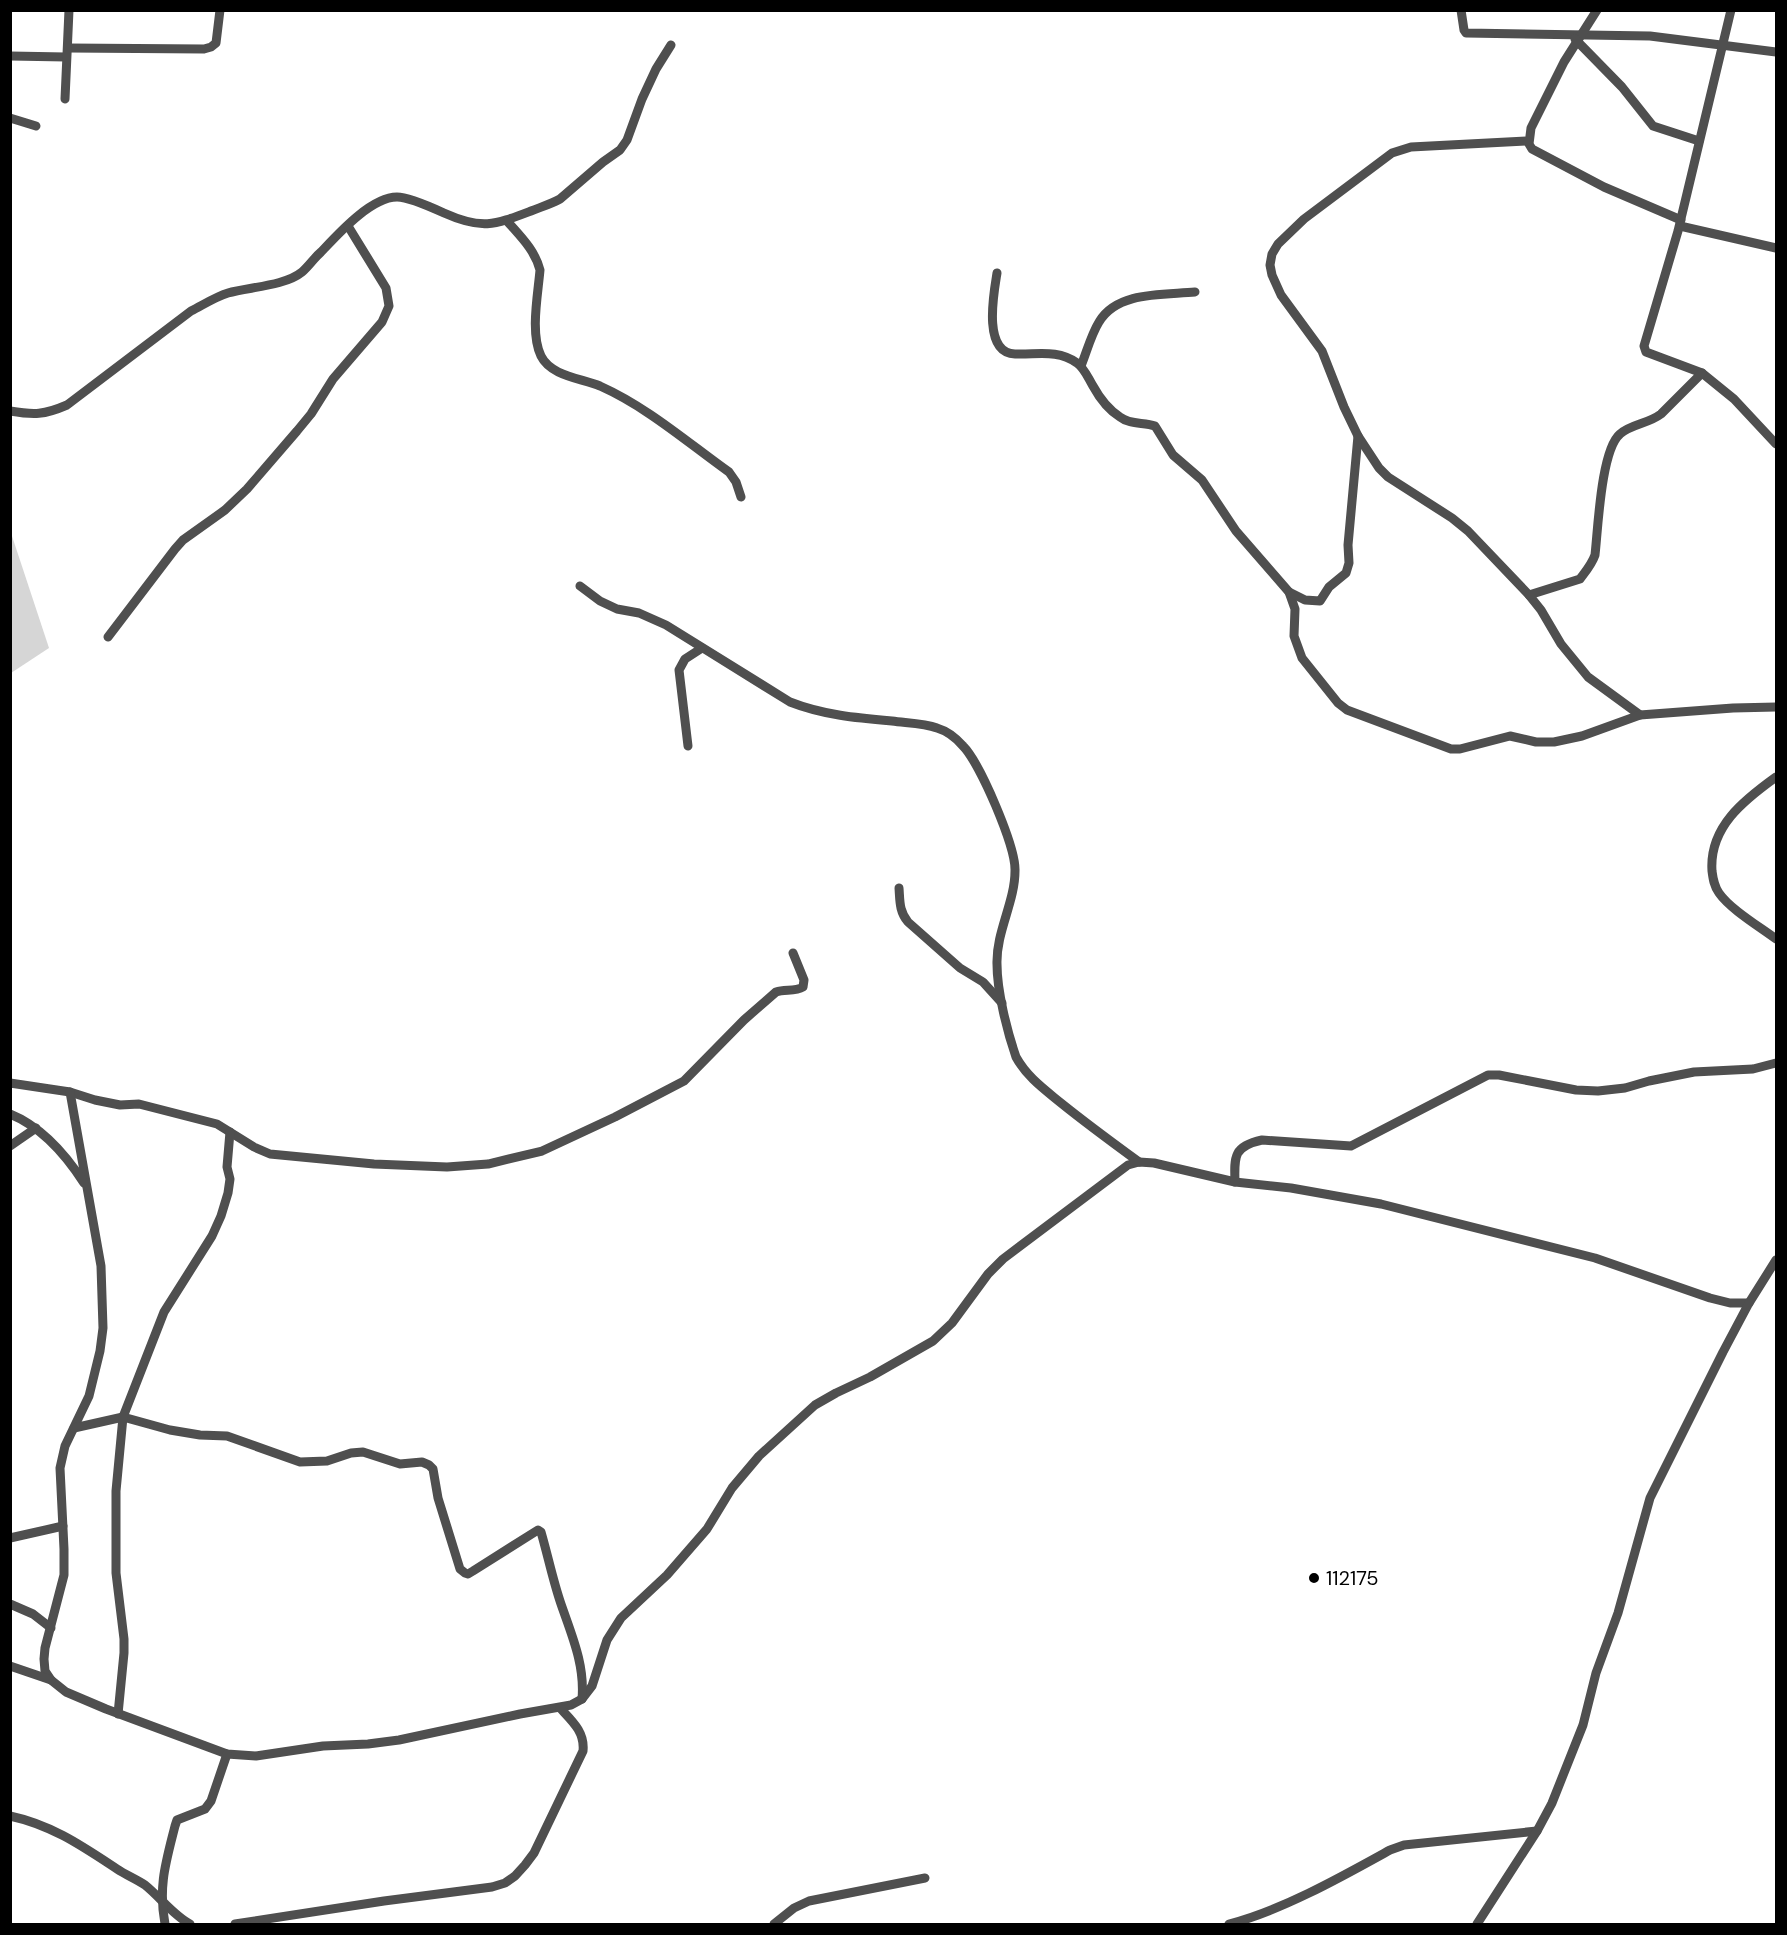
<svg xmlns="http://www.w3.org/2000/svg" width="1787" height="1935" font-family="'DM Sans',sans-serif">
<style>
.green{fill:#d6d6d6}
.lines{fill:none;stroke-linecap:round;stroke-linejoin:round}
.minor{stroke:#4f4f4f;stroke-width:9}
.poi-dot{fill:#000;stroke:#fff;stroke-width:2}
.labels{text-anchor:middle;stroke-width:4.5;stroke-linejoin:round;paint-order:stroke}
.poi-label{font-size:20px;fill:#000;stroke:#fff;text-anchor:start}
</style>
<rect width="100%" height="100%" fill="#fff"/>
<!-- green -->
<path class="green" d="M11,533L49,648L11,673H10Z"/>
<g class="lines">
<!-- minor -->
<g class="minor">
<path d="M1461,10L1464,30L1466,33L1650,36L1776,52"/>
<path d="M1597,10L1564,62L1531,128L1529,144L1532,149L1604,187L1681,220"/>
<path d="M1731,10L1678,231L1644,346L1646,352L1702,373L1734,399L1776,444"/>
<path d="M1575,39L1622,87L1653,126L1699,141"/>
<path d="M68,48L204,49L211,47L216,43L220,10"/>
<path d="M10,56L66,57"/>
<path d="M65,99L69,10"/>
<path d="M10,118L36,126"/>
<path d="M1528,141L1411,147L1392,153L1304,219L1278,244L1272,254L1270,265L1272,275L1281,295L1322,351L1344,407L1358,436L1379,468L1388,477L1452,518L1468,531L1529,595L1541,610L1561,644L1588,677L1640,715"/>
<path d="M507,221C520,236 535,250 540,270C538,294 530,334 541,356C551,376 580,378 600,386C647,407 687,442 729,472L736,482L741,497"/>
<path d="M1680,226L1776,248"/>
<path d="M997,273C994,292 982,353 1015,354C1037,355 1057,349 1077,363C1085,369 1088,378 1093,386C1099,397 1109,410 1120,417C1130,425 1144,422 1155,426L1173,455L1202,480L1236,531L1289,592L1295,609L1294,636L1302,658L1338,703L1347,710L1451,749H1460L1510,736L1536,742H1554L1582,736L1640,715L1733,708L1776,707"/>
<path d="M1081,366C1087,351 1091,335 1099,322C1117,291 1164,295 1195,292"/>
<path d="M10,411C34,415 44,415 67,405L191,311C203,305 215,297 228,293C249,287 285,286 302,272C309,266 314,258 321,252C338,234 371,197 397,197C409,197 433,208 444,213C482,230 494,225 531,211C541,207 551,204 560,199L603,162L620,150L627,140L642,99L656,69L671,45"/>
<path d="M580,586L600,601L617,609L639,613L666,625L790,702C823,715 857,718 892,721C907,723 924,723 937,728C947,731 957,739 963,746C980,763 1016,847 1015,871C1015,902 996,932 997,964C997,991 1007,1031 1016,1057C1027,1077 1044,1089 1061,1103C1087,1124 1113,1143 1139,1162"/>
<path d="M1289,592L1305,600L1320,601L1329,587L1346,573L1349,563L1348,545L1358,436"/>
<path d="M1529,595L1580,579C1586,571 1592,564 1595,555C1598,529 1601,450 1620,434C1631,424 1648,424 1661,414L1702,373"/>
<path d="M108,637L175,549L183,540L225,510L247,489L297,431L311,414L333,379L382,322L389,306L386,288L348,226"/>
<path d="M688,746L679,670L685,659L702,648"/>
<path d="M1776,777C1744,800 1709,827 1712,871C1713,879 1714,886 1719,893C1730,909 1760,927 1776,939"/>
<path d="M899,888C900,901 899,911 908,922L960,968L983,982L1002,1003"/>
<path d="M10,1083L70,1092L95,1100L120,1105L139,1104L217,1124L254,1147L270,1154L374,1164L447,1167L488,1164L542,1151L615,1117L684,1081L744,1020L776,992C785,989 795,992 803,987L804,980L793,953"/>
<path d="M70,1092L101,1266L103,1328L100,1351L89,1396L65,1446L60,1468L64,1549V1575L45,1648L44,1659L45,1671L51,1680L66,1692L106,1709L227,1754L256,1756L323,1746L368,1744L399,1740L520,1714L571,1705L582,1699L592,1686L607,1640L621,1618L667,1575L707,1529L732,1488L759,1456L815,1405L836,1393L870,1377L933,1341L952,1323L988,1274L1003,1259L1128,1165L1139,1162L1154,1163L1235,1182L1291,1188L1381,1204L1595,1258L1710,1298L1730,1303H1749"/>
<path d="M10,1114C42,1127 66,1155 84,1183"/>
<path d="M10,1146L36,1128"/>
<path d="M1235,1182C1234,1156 1234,1146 1262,1140L1351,1146L1488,1075H1499L1576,1090L1598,1091L1625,1088L1649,1081L1694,1072L1753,1069L1776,1063"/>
<path d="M74,1428L123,1417L170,1430L200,1435L227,1436L300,1462L327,1461L351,1453L363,1452L400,1464L422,1462L429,1465L433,1469L438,1498L460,1569L465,1573L468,1574L473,1571L538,1530L541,1532C548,1556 553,1581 561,1604C572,1636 585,1665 582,1699"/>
<path d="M10,1538L63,1526"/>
<path d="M10,1604L33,1614L51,1628"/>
<path d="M10,1666L51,1680"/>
<path d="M118,1714L124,1653V1639L116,1573V1491L123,1417L164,1312L212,1236L221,1216L228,1193L230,1179L227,1167L230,1132"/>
<path d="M10,1816C52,1825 82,1846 117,1869C126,1875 136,1879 145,1885C160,1897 174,1916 190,1924"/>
<path d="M165,1924C158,1886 166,1862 175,1826L177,1820L205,1809L211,1801L227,1754"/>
<path d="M235,1924L384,1901L492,1887L505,1883L515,1876L525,1865L534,1853L583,1751C585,1732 572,1721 560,1708"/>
<path d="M774,1924L794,1908L809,1901L925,1878"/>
<path d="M1229,1924C1281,1911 1343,1876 1390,1850L1404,1845L1537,1831"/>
<path d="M1477,1924L1537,1831L1552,1803L1583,1725L1596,1673L1618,1613L1650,1498L1723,1352L1749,1303L1776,1260"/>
</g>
</g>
<!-- markers -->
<circle class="poi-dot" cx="1314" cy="1578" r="6"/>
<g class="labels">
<!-- poi labels -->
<g class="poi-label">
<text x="1326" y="1585">112175</text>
</g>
</g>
<!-- border -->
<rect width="1787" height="1935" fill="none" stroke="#000000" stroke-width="24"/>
</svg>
